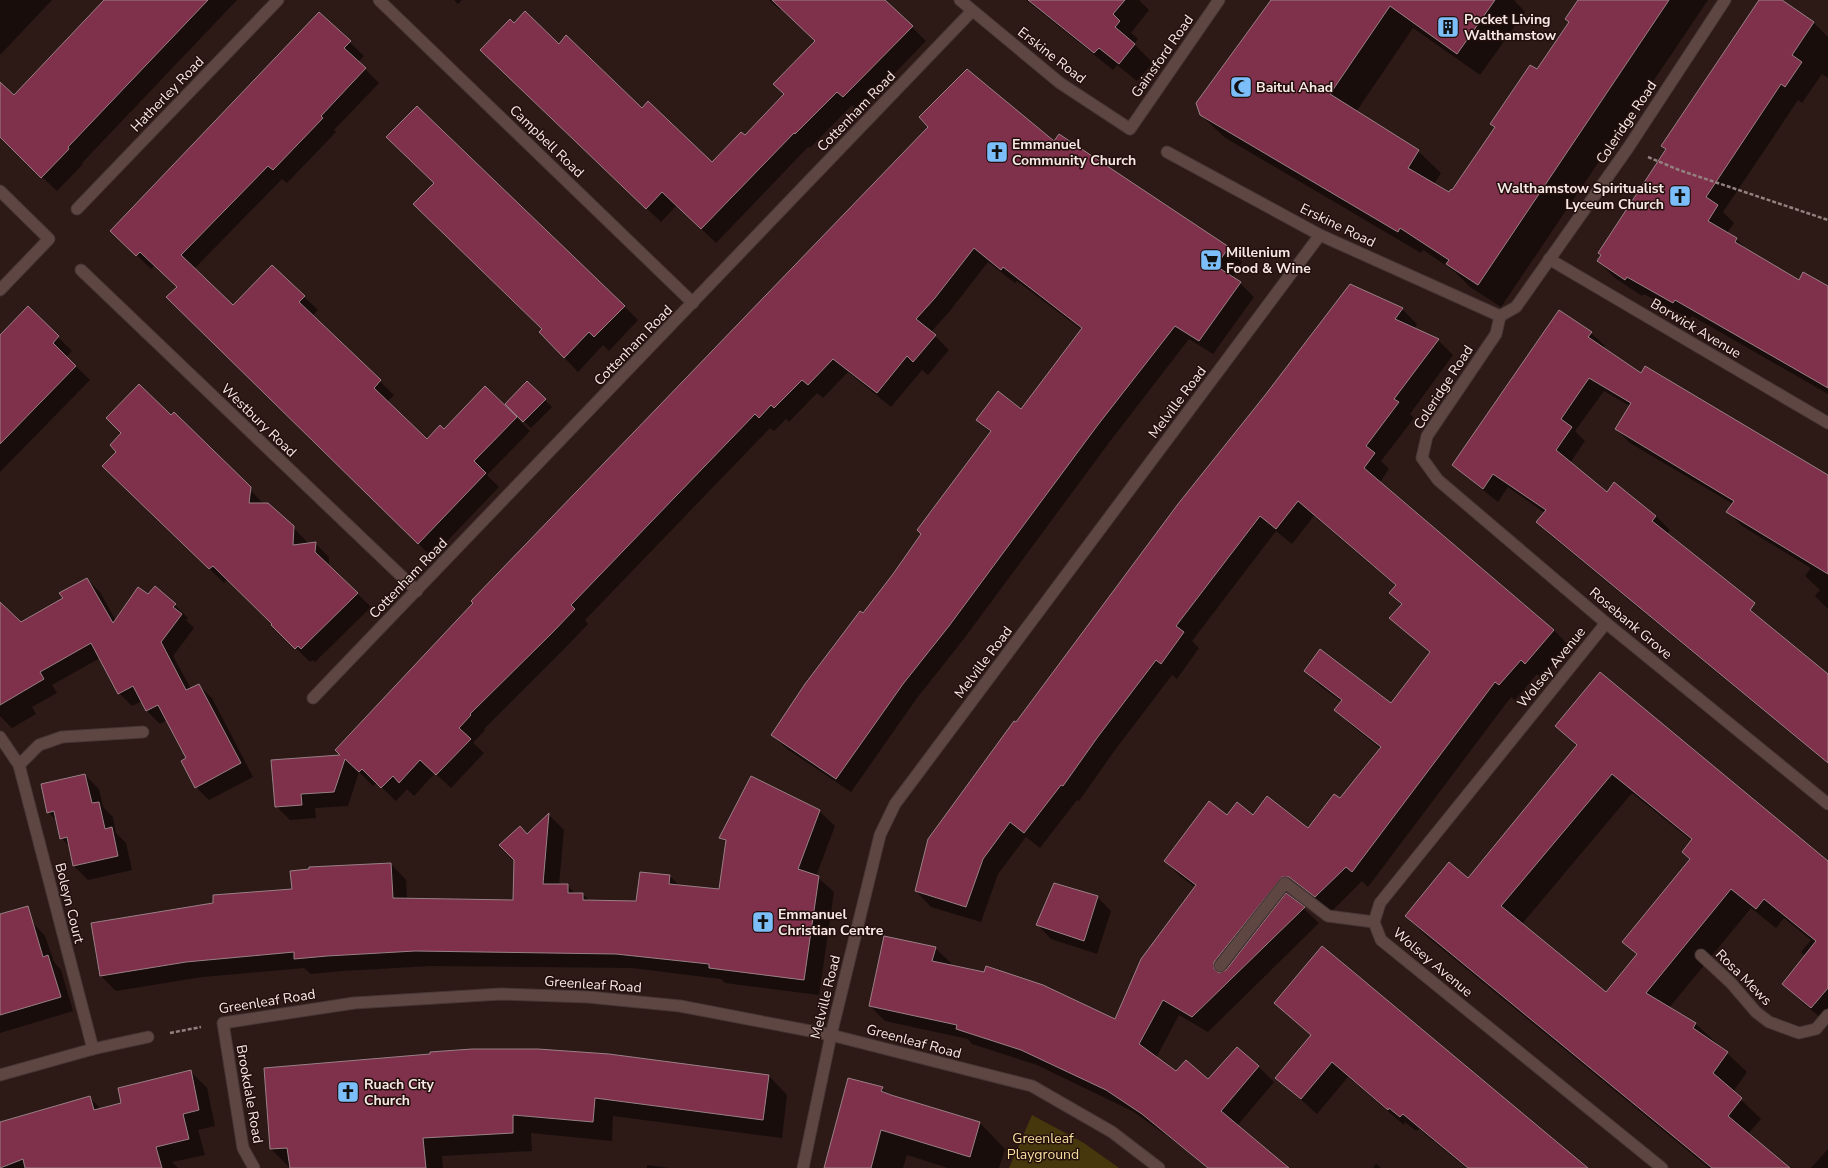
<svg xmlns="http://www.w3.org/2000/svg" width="1828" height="1168" font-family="'Nunito Sans',sans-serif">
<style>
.green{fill:#47370c}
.shadow{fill:#0007;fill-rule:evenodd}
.building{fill:#7f304b;stroke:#998086;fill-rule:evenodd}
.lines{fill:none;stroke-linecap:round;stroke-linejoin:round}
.service-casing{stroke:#463635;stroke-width:13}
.minor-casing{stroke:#463635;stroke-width:13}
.path{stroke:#92817e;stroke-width:2.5;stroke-dasharray:4 2;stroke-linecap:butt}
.service{stroke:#5e4743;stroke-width:11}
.minor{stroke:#5e4743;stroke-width:11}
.labels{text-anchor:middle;stroke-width:3;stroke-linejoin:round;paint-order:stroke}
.poi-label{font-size:14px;font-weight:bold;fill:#f7e8e5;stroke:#23100d;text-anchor:start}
.street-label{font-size:14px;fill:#f7e8e5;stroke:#23100d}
.park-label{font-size:14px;fill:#f8df9f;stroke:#23100d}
</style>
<rect width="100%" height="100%" fill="#2d1916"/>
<!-- green -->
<path class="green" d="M1032,1115L1084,1143L1119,1168H1009Z"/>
<!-- shadow -->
<g class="shadow">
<path d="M0,0H52L0,55Z"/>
<path d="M106,0H237L82,163L83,164L57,191L0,137V83L14,97Z"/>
<path d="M454,0H462L458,4Z"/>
<path d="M769,0H884L926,41L858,111L852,105L810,148L808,147L716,243L677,205L661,222L496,64L514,24L559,45L712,164L745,137L785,94L816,41L781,8L780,10Z"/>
<path d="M1026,0H1139L1149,10L1131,33L1138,39L1134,44L1153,63L1137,81L1117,65L1113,70Z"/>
<path d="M1277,0H1514L1525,12L1480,75L1413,28L1356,112L1418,151L1441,173L1434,184L1449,193L1453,191L1496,128L1491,124L1538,71L1570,23L1580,0H1708L1501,307L1470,287L1454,271L1423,250L1421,253L1224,137L1201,115Z"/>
<path d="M1761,0H1781L1814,23L1828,37V78L1822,74L1802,103L1798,100L1723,212L1734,223L1727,233L1736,239L1750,252L1799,281L1828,287V394L1692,316L1690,319L1644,294L1642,296L1615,278L1598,261L1666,150L1662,145Z"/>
<path d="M319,13L364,56L358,62L379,83L334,130L336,132L287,183L282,179L194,269L233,307L304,297L318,310L312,316L394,395L387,402L427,440L444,430L511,411L527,383L552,407L531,428L517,415L516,417L530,431L487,475L499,487L432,557L205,335L178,287L155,265L151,269L112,231Z"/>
<path d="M1054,143L1228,248L1242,262L1232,278L1240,283L1254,297L1213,354L1189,339L1111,440L963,640L917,698L851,792L787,749L772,735L893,574L991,433L977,420L1022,410L1082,330L1017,281L1015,283L988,262L949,312L931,332L949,350L928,375L922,370L891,407L848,372L823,398L817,393L789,422L786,419L774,431L770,428L585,620L588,624L566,647L484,729L485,730L473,743L484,753L451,788L435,773L414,796L407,789L396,801L377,783L373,786L359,772L348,806L315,808L316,818L290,820L276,806L342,755Z"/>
<path d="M624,306L638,320L609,351L603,345L578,372L540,332Z"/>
<path d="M28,308L72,351L66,357L90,380L0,472V336Z"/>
<path d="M1402,309L1417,324L1414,329L1438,340L1453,355L1410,414L1414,418L1381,461L1389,469L1380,482L1554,630L1569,646L1541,678L1537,674L1515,700L1511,697L1368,887L1362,881L1331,912L1295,894L1292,898L1319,923L1208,1032L1179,1015L1156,1058L1177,1073L1208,1081L1258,1066L1274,1082L1237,1126L1287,1168H1207L1182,1147L1134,1112L1037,1065L972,1044L968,1039L885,1021L870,1006L935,948L951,963L950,966L1116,1020L1195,887L1181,877L1165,861L1227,816H1253L1308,830L1340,800L1381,749L1351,725L1336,710L1342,702L1320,686L1305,671L1391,705L1430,653L1391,618L1402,605L1391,593L1396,586L1314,516L1292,544L1276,531L1192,641L1199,648L1177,679L1172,675L1112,754L1079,801L1077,800L1040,848L1026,837L998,874L981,922L931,907L916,891L1016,724Z"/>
<path d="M1591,333L1605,346L1603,348L1641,375L1828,477V609L1815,596L1820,590L1805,576L1811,568L1742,526L1728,512L1733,504L1630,443L1616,429L1630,406L1604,391L1575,431L1585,441L1570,463L1607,493L1615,483L1656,516L1670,530L1667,534L1685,556L1828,675V764L1551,536L1537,522L1545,513L1508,487L1498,502L1468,478L1454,464Z"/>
<path d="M174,413L264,504L293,527L307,542V544L315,543L329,557V566L371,607L315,662L313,660L310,662L227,579L224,583L118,480Z"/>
<path d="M87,579L100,592L116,621L148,595L175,605L188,618L186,620L194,628L173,656L191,689L198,685L212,698L253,777L209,800L196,787L188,758L167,720L160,724L147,711L142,701L132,706L119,693L100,658L52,685L57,693L32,707L36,714L12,728L0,716V603L21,624L64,599Z"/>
<path d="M1556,726L1828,862V1024L1803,1003L1783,984L1805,956L1801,952L1811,940L1784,918L1776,928L1751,908L1669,1008L1696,1024L1747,1072L1733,1092L1761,1119L1748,1134L1788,1168H1709L1425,935L1406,916L1468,879L1577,747ZM1632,793L1692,841L1691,860L1624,942L1637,955L1607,994L1522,924Z"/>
<path d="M85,775L99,789L103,807L113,817L116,833L126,843L132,870L88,880L74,866L70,847L61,838L58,822L48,812Z"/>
<path d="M819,811L835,826L816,876L834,892L819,995L725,983L721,979L632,968L431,966L342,971L311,974L304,968L202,977L116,991L101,976L293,890L391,864L406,880L407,899L514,901L527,835L549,815L564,830L559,885H567L576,894H583L591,902H637L641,873L670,876L680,886L720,891L726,843L720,837Z"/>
<path d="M1097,897L1111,911L1097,954L1051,939L1038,925Z"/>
<path d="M32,922L45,936L54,962L61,970L73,1011L0,1033V932Z"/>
<path d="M1275,1003L1587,1168H1466L1419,1129L1416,1131L1405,1122L1404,1125L1348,1077L1317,1114L1277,1078L1312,1036Z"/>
<path d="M265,1069L769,1076L787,1095L782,1138L613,1116L612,1141L531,1133L532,1151L442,1156L443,1168H290L271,1149Z"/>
<path d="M191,1072L207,1088L215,1126L198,1130L205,1155L172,1162L178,1168H0V1125L90,1098L101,1109L122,1104Z"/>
<path d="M882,1088L889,1095L980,1123L1005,1149L999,1168H948L907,1155L903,1168H825Z"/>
<path d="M1828,1149V1168H1811Z"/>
<path d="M1376,1164L1381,1168H1373Z"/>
<path d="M647,1165L670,1168H647Z"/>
</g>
<!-- building -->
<g class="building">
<path d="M104,0H208L68,147L69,149L41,178L0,137V82L14,95Z"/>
<path d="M772,0H885L913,26L843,97L837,92L795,134L794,133L701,229L662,192L646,209L480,50L510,19L514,23L525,11L559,44L566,35L642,108L648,101L712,162L741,132L745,135L784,94L773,84L815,41Z"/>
<path d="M1028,0H1125L1113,14L1120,21L1115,27L1135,44L1119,64L1099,48L1094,53Z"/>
<path d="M1271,0H1495L1457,54L1390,6L1330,94L1419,150L1408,168L1449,192L1451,189L1452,190L1495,127L1490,124L1530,65L1537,69L1569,22L1565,19L1578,0H1669L1478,285L1446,264L1449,260L1400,228L1398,232L1200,115L1196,103Z"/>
<path d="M1759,0H1782L1814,22L1792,55L1802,62L1785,87L1781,84L1706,197L1718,205L1708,221L1737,238L1735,242L1799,280L1803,272L1828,286V388L1675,300L1673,303L1627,277L1625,280L1597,261L1601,255L1598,253L1666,149L1661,146Z"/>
<path d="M319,12L351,41L344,48L366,68L321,116L323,118L273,170L268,166L181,255L233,305L272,265L305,296L299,302L381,380L374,388L427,439L440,425L444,429L485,386L517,417L474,461L486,473L418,544L166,297L177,287L140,252L136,256L110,231Z"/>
<path d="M967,69L1054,141L1059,134L1229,247L1216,266L1241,282L1199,341L1175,326L1097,426L949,626L903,684L836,779L771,735L805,684L845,631L860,611L863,613L893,574L921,534L917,530L991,431L976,420L998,391L1021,409L1082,328L1003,267L1001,270L974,248L935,298L916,319L936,335L913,362L907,356L877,393L833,359L808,385L802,380L774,408L771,405L759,418L755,414L571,605L575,609L552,633L470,714L471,715L459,728L471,739L436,775L420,760L399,783L393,776L381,788L362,769L359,772L345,759L334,792L301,794L302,805L275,807L271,760L340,755L335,750L473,603L471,601L928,127L919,117Z"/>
<path d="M417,106L625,306L594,337L589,332L564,358L539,332L542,329L413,204L434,183L386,137Z"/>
<path d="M1350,284L1403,308L1395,319L1439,339L1394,399L1399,402L1366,446L1375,453L1364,468L1554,630L1525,664L1521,660L1499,685L1495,682L1352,872L1346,867L1315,897L1289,877H1282L1214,962V969L1219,973L1226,970L1286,893L1305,907L1192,1017L1163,1000L1139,1044L1176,1071L1186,1060L1208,1079L1237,1047L1259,1066L1221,1111L1289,1168H1208L1142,1114L1106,1090L1021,1050L956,1029L957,1025L869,1006L884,936L936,947L932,961L984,972L986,966L1043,985L1115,1019L1141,959L1196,885L1164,861L1209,801L1227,815L1237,802L1253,815L1267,796L1308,828L1334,794L1340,798L1381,747L1334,710L1342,700L1304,671L1320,649L1391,703L1430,652L1389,618L1402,604L1389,593L1396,585L1298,501L1276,529L1260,516L1176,626L1184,632L1161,664L1156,660L1097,738L1063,786L1061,785L1024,833L1010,822L983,859L966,907L915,891L928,839L1014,721L1016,722L1178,504L1266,394Z"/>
<path d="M28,306L59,336L53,343L76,366L0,444V335Z"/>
<path d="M1559,310L1592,332L1588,337L1641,373L1645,366L1828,475V574L1726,512L1734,501L1615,429L1631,403L1589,378L1561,419L1572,427L1556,450L1607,492L1614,482L1656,516L1652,521L1755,603L1750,610L1828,674V763L1536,522L1546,510L1493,474L1483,489L1452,465Z"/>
<path d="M527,381L546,399L523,422L505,404Z"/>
<path d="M139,384L171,415L174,412L251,487L249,503H268L294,526L293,545L316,542L315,552L358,593L301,649L298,646L295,649L271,625L272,624L213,566L209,569L102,466L116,452L110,445L121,433L106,418Z"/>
<path d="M87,578L113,623L138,587L148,594L155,586L176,604L173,607L182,614L161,642L186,690L199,684L241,763L195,788L181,761L186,758L158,705L146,711L133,686L118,694L91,643L40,672L44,679L0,705V602L21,622L63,598L59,593Z"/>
<path d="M1600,672L1828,861V988L1811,1008L1782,984L1816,941L1764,899L1756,909L1731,889L1646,993L1696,1023L1693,1028L1728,1052L1713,1073L1742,1098L1728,1116L1790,1168H1712L1405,916L1449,862L1468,878L1577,745L1555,726ZM1612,774L1692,839L1682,852L1690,859L1622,942L1637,954L1606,992L1501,906Z"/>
<path d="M85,774L92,803L99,802L105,829L112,827L118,856L73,866L67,837L60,839L54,811L47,813L41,784Z"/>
<path d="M751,776L820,810L798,869L819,876L804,980L709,968V964L616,954L415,951L327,956L294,959V952L186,962L100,976L91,923L213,903V895L292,889L290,871L309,869V867L391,863L393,898L513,900L514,860L499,845L520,826L527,834L549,813L543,884H568V893H583V900L636,901L640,872L670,875L669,884L719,889L726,840L719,838Z"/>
<path d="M1054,883L1098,896L1084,941L1036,925Z"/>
<path d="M28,906L43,957L48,955L61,997L0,1015V914Z"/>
<path d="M1322,946L1351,970L1588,1168H1468L1403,1114L1400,1117L1389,1108L1388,1110L1332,1062L1301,1099L1275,1078L1311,1035L1274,1003Z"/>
<path d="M472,1049H538L609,1054L769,1075L763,1120L595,1098L593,1122L513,1115V1133L423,1138L426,1168H290L287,1148L270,1149L264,1068L430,1054V1052Z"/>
<path d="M191,1070L199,1110L183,1114L189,1139L156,1147L162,1168H25L23,1159L0,1168V1122L90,1096L94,1110L121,1103L118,1088Z"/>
<path d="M848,1078L883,1087L881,1091L891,1095L980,1122L970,1157L881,1130L871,1168H824Z"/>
</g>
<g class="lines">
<!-- service casing -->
<g class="service-casing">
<path id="service" d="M0,737L19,765L39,745L62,737L143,732"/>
</g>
<!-- minor casing -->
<g class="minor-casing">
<g id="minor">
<path d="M379,0L693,303"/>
<path d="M960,0L1060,83L1130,129L1219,0"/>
<path d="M1725,0L1628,148L1516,307L1500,316L1496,334L1427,436L1422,458L1438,480L1606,623L1828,804"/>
<path d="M1167,152L1320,235L1500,316"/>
<path d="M0,191L49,239L0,290"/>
<path d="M77,209L278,0"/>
<path d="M1549,259L1828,423"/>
<path d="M81,270L417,591"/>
<path d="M1606,623L1380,903L1374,922L1381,940L1662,1168"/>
<path d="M313,698L972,11"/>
<path d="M19,765L93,1049"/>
<path d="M1701,955L1731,983L1756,1012L1769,1022L1799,1033L1816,1029L1828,1015"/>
<path d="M1220,966L1285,883L1328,916L1374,922"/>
<path d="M0,1075L93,1049L148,1037"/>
<path d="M254,1168L243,1148L223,1023L354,1003L501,994L588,997L680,1006L831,1035L1032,1086L1112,1132L1159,1168"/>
<path d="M803,1168L831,1035L880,835L895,804L1320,235"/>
</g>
</g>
<!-- path -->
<g class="path">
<path d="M1648,157L1679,170L1828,220"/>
<path d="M170,1033L201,1027"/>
</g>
<!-- service -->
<use href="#service" class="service"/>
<!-- minor -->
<use href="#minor" class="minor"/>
</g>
<!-- icons -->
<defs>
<g id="building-square" transform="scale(1.15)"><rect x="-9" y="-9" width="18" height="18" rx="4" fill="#7cbef9" stroke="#23100d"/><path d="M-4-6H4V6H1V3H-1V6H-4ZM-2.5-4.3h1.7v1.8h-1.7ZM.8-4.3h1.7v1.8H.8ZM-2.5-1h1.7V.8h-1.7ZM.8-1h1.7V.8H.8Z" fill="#111"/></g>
<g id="mosque-square" transform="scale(1.15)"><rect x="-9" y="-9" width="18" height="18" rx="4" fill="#7cbef9" stroke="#23100d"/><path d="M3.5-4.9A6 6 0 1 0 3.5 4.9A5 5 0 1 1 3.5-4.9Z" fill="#111"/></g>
<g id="church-square" transform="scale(1.15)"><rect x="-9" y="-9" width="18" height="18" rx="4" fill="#7cbef9" stroke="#23100d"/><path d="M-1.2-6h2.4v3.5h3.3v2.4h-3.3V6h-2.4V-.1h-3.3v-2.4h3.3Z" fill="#111"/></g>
<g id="supermarket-square" transform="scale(1.15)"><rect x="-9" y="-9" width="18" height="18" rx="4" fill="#7cbef9" stroke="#23100d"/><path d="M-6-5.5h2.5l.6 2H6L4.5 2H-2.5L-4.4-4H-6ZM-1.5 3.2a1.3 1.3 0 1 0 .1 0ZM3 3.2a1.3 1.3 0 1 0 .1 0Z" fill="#111"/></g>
</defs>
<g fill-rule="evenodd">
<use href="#building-square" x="1448" y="27"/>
<use href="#mosque-square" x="1241" y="87"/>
<use href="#church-square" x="997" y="152"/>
<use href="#church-square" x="1680" y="196"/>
<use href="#supermarket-square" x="1211" y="260"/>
<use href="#church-square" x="763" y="922"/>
<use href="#church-square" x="348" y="1092"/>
</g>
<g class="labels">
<!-- poi labels -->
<g class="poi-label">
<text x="1464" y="24">Pocket Living<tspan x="1464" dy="16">Walthamstow</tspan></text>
<text x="1256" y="92">Baitul Ahad</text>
<text x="1012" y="149">Emmanuel<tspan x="1012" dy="16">Community Church</tspan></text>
<text x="1664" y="193" text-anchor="end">Walthamstow Spiritualist<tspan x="1664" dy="16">Lyceum Church</tspan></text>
<text x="1226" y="257">Millenium<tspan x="1226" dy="16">Food &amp; Wine</tspan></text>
<text x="778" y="919">Emmanuel<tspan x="778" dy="16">Christian Centre</tspan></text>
<text x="364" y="1089">Ruach City<tspan x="364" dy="16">Church</tspan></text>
</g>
<!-- street labels -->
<g class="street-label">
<text transform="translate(1052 55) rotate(38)" y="5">Erskine Road</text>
<text transform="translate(1162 56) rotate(-55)" y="5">Gainsford Road</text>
<text transform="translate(167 94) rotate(-46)" y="5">Hatherley Road</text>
<text transform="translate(856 111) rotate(-46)" y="5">Cottenham Road</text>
<text transform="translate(1626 122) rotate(-56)" y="5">Coleridge Road</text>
<text transform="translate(547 141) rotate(44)" y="5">Campbell Road</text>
<text transform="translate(1338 225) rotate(26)" y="5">Erskine Road</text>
<text transform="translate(1696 328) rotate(31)" y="5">Borwick Avenue</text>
<text transform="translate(633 345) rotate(-46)" y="5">Cottenham Road</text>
<text transform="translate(1443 387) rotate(-57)" y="5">Coleridge Road</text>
<text transform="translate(1177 402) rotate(-53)" y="5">Melville Road</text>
<text transform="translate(259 420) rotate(44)" y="5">Westbury Road</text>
<text transform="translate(408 578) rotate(-46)" y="5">Cottenham Road</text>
<text transform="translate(1631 623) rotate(40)" y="5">Rosebank Grove</text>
<text transform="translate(983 662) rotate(-53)" y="5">Melville Road</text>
<text transform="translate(1551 667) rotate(-51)" y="5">Wolsey Avenue</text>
<text transform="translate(70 903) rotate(76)" y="5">Boleyn Court</text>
<text transform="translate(1433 962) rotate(40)" y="5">Wolsey Avenue</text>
<text transform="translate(1744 977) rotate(45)" y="5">Rosa Mews</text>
<text transform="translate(593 984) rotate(4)" y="5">Greenleaf Road</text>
<text transform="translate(825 997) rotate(-76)" y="5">Melville Road</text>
<text transform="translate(267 1001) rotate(-9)" y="5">Greenleaf Road</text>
<text transform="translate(914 1041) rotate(15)" y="5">Greenleaf Road</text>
<text transform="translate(250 1094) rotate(80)" y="5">Brookdale Road</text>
</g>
<!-- park labels -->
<g class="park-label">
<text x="1043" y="1143">Greenleaf<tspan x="1043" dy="16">Playground</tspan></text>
</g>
</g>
</svg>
